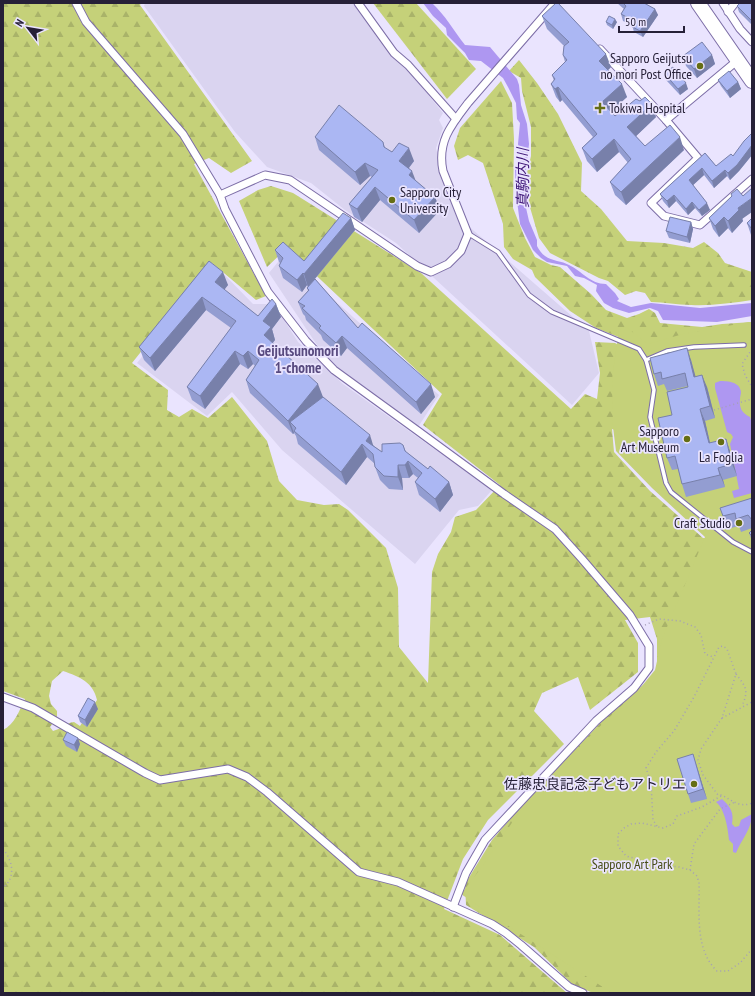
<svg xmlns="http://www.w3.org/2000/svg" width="755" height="996" font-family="'PT Sans Narrow','Noto Sans JP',sans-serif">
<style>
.built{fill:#dad4f0}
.forest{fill:url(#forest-firs);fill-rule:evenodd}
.park{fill:#c5d179}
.water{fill:#ae97f1}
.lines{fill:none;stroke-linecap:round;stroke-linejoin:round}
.lane-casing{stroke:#7d6ea7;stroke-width:5.5}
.street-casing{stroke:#7d6ea7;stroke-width:9}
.highway-casing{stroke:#7d6ea7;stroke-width:16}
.path{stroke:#a59fb8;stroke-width:1.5;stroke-dasharray:1 3;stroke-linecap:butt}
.lane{stroke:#fff;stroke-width:3.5}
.street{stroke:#fff;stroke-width:7}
.highway{stroke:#fff;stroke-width:14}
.wall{fill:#939dd1}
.shaded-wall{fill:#7880aa}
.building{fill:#abb7f3;stroke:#7880aa}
.poi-dot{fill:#656e14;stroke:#eae4fe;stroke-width:1.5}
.labels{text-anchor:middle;stroke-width:3.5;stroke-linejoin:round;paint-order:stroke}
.poi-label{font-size:14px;fill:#262037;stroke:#eae4fe;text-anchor:end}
.park-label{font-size:14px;fill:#464c15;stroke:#eae4fe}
.water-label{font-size:15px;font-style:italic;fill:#3e1578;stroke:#eae4fe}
.neighbourhood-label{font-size:15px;font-weight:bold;fill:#584a7f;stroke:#eae4fe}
</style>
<defs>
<pattern id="forest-firs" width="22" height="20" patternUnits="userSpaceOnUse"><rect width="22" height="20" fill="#c5d179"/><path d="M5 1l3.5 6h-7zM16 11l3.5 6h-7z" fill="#a9b369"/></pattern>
</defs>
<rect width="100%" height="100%" fill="#eae4fe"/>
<!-- built -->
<g class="built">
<path d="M145,3H355L373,27L443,113L439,120L443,128L436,148L446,191L458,217L589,331L599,373L572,405L396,243L345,210L311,183L267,167L235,132L144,6Z"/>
<path d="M287,251L306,269L321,288L439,395L418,427L349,378L323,354L269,273Z"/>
<path d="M215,265L253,304H274L298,342L343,384L492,490L478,506L459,510L415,564L282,450L232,392L207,416L137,363Z"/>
</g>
<!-- forest -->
<g class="forest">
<path d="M3,3H141L140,5L252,161L231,173L209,158L194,164L266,296L256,300L212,263L132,363L168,390L167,410L179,417L192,409L208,418L232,397L267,441L279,481L297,500L324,505L339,504L348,510L386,548L398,588L399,647L428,683L432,572L438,554L451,532L455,517L476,510L500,485L423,425L442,394L287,248L267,267L239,201L258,190L271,186L293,193L421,273L571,409L585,394L597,399L600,373L595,342L615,343L620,346L624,433L612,429L614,452L650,491L703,538L718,539L752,632V993H593L572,984L534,947L466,905L465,884L492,840L521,806L608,715L648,681L657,670V639L650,617L625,620L638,643V672L590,710L578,677L542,693L534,711L564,744L488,820L463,859L444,909L500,935L567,993H3V730C15,724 19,711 25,699L3,691ZM63,671C80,677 93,682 97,700L80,726L74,722C66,723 61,729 53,731L50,727L57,718V711L51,704L49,696L52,681Z"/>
<path d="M373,3H416L476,69L447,99Z"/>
<path d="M519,60L537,83L558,114L582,163L581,191L601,209L627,241L664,243L693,248L704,242L718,253L725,263L752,272V300C732,303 711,306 691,305C677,305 664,302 651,302L645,293L636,291L625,295L608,281L599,278L550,253L539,238L529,204L525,181L531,156V127L522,91L521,78L509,71Z"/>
<path d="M501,81L512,103L514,139L513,208L525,238L535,257L551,265L560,267L591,294L606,310L627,318L639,314L649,309L655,313L660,323L702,327L722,324L752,322V342L648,351L621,338L596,328L570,311L535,277L532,270L513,259L504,247L503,224L483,163L468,155L458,160L454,146L460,128Z"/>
</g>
<!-- park -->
<path class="park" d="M749,322L752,323V993H612L496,918L461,894L484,864L526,802L594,732L642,686L655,670L662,639L705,537L652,488L616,451L613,427L612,379L619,330L626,327L648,344L683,334Z"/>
<!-- water -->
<g class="water">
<path d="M423,3H432C445,15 454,31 465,45L490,47L517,79L519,85L521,105L527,124L529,144L526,171L523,179L525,187L524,199L529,221L537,240V246C539,250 542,254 545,256C552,261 562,261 569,265C582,271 590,284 606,284L615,293L619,299L617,301L631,307L651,303L700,308L752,303V316L717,322L663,320L658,311L650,308L629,313L613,308L604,303L596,291L597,285L584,278L575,276L567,266L547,262L541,258L533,250L520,224L516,193L515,170L521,160L518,144L520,123L517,119L516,103L508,87L503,78L481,61L469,60L465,53L447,35L446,28L433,16Z"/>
<path d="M720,381C728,381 740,382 741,392C741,394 740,396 740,399C739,408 742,413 750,417L752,424V493L734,498L732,491L739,489L730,444L733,437L731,434L727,432L715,388V383Z"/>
<path d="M722,799C731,807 734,813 732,824L735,827L739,826L741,820L752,814C752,829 741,840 736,853L733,852V844L729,840C728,829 725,809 716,802Z"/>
</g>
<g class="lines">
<!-- lane casing -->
<g class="lane-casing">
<g id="lane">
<path d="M469,234L498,252L529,295L552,312L639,349L646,360L654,390L650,417L666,483L671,492L733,542L752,552"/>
<path d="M646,360L667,351L694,347L744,345"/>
</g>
</g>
<!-- street casing -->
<g class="street-casing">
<g id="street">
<path d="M76,3L86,22L183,134L220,195L225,209L268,292L306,341L334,370L418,431L504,494L555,529L582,559L630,615L649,646V668L634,688L596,721L485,840L466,873L453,907"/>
<path d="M358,3L394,53L408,65L456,119"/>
<path d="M723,3L740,29L752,42"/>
<path d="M728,12L735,3"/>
<path d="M600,49L666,120L698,158L651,203L664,216L700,225L752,179"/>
<path d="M666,120L738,60"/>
<path d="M220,195L265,175L290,180L417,266L431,272L448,264L461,251L468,234L443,171C437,142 451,125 468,103L555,3"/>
<path d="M3,697L33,708L145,773L160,780L228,769L247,777L267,792L359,872L398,882L492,924L506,933L521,945L569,987L583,993"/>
</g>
</g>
<!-- highway casing -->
<g class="highway-casing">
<path id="highway" d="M698,3L752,81"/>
</g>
<!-- path -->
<g class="path">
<path d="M752,349L742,364L745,375L752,387"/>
<path d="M714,410L752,399"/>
<path d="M645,625L659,619L680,621L695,627L701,635L705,654L713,657"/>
<path d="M736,674C746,687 749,690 742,706"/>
<path d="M722,718L752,702"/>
<path d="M721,796L702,807L677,816L673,824L663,828L642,823L631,824L624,828L618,834V846L626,856L655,864L679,867L690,870L697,876L699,883C700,912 694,949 717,971H728L740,963L752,949"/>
<path d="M657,826L653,820L651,783L646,768L656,752L674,731L694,697L719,647L723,646L727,649L736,674L722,718L701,749L698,760L703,775L718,795H722C732,801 741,808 752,803"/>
<path d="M3,849C13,861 16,877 3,888"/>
<path d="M690,870L694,844L720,809L735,802"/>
</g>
<!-- lane -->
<use href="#lane" class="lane"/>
<!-- street -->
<use href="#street" class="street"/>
<!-- highway -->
<use href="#highway" class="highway"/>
</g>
<!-- wall -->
<g class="wall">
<path d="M617,3H644L655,9L658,15L643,37L634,32L632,25L623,21L621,14L624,9Z"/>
<path d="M752,3V25L739,12L737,6Z"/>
<path d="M542,16L611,67L608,70L627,97L611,111L615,116L656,117L636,136L645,146L684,150L626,205L615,195L610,182L628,163L619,152L597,172L587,161L582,148L593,137L562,100L560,102L556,97L551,84L554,81L552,75L565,62L563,55L564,46L547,29Z"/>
<path d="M606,22H617L613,29L607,25Z"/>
<path d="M712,55L715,64L697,78L686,66L683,56Z"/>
<path d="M664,73L688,89L680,95L666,80Z"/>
<path d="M718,80L738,82L741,89L730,98L721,86Z"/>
<path d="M752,133V155L739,171L730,180L727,176L714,188L704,175L693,185L710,210L702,216L695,208L688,215L676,201L669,208L663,201L660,194L705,153L716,166L733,156Z"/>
<path d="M315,137L383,142L385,148L392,152L414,161L409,168L415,180L435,197L440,210L419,233L380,200L362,222L354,217L349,204L372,177L370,176L360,185L319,150Z"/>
<path d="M737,189L743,221L732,233L728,228L719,237L713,229L709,218L732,196L731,194Z"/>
<path d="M351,218L355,230L315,279L358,328L435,397L421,414L347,348L341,356L323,340L321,335L306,320L305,316L303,314L298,302L308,291L307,288L308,287L307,285L302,292L283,278L279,266L280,263L279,262L275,250L304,261Z"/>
<path d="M752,218V236L751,235L747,223Z"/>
<path d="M691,222L693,229L690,243L669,238L666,231Z"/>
<path d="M209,261L228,285L224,290L258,316L276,304L281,317L272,329L275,340L273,343L323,397L374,446L382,452L403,445L406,452L428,469L449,482L453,495L440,512L419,495L415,482L418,478L413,474L409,478H402L403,490L389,489L380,480L375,467V464L367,457L346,485L298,444L296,436L294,433L293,434L250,393L246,380L255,366L253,364L248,369L240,364L205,409L192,400L187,387L231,328L206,310L155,371L144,360L139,347Z"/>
<path d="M691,360L695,376L707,387L715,418L705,421L710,443L730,451L737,476L723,480L725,487L686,497L682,484L678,469L672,470L667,458L672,415L688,387V386L667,391L664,384L658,386L654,374Z"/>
<path d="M752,498V528L741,532L739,526L727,529L723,516Z"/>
<path d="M752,530V541L749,533Z"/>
<path d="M98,709L87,727L80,722L78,716Z"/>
<path d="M63,740L80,744L77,752L66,746Z"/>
<path d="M693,754L707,799L691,803L688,794Z"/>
</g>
<!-- shaded-wall -->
<g class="shaded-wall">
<path d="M655,9L658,15L643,37L640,31Z"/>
<path d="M615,19L617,22L613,29L612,25Z"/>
<path d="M606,54L611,67L604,74L599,61Z"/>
<path d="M712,55L715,64L697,78L694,69Z"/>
<path d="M738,82L741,89L730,98L727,91Z"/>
<path d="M686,83L688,89L680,95L678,89Z"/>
<path d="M622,84L627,97L607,115L602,102Z"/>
<path d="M558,87L562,100L560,102L555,89Z"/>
<path d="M652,104L656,117L632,140L627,127Z"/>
<path d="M680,137L684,150L626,205L621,192Z"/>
<path d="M614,139L619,152L597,172L592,159Z"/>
<path d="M752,145V155L739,171L730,180L728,173Z"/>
<path d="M409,148L414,161L404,174L399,161Z"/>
<path d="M365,163L370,176L360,185L355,172Z"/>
<path d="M702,168L704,175L691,187L689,180Z"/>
<path d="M725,170L727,176L714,188L712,181Z"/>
<path d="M412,171L417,184L409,175Z"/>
<path d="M375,187L380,200L362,222L357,209Z"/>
<path d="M674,195L676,201L669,208L667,201Z"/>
<path d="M435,197L440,210L419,233L414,220Z"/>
<path d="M752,198V212L742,219L743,221L732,233L728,221L738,208Z"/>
<path d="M692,202L695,208L688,215L686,209Z"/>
<path d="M707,203L710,210L702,216L699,210Z"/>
<path d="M724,217L728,228L719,237L715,226Z"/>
<path d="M351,218L355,230L308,287L304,274Z"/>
<path d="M691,222L693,229L690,243L687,237Z"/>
<path d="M223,272L228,285L220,295L215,282Z"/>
<path d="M303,273L307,285L302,292L297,280Z"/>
<path d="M202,297L206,310L155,371L150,358Z"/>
<path d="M276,304L281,317L272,329L275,340L268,348L264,335L263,321Z"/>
<path d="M342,336L347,348L341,356L336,343Z"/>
<path d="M687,348L691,360L699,389L694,377Z"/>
<path d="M235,351L240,364L205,409L200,396Z"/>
<path d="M248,351L253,364L248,369L243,356Z"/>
<path d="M702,375L707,387L715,418L710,406Z"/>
<path d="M318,384L323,397L290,422L294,433L293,434L288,421Z"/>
<path d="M431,384L435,397L421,414L416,402Z"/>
<path d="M700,409L705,421L713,456L709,443Z"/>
<path d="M370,435L374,448L366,441Z"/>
<path d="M726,439L730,451L737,476L732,464Z"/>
<path d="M362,444L367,457L346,485L341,472Z"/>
<path d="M408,461L413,474L409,478L405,465Z"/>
<path d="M398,465L402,478L403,490L398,477Z"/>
<path d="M718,468L723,480L725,487L720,475Z"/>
<path d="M449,482L453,495L440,512L435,499Z"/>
<path d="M95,702L98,709L87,727L85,720Z"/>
<path d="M78,738L80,744L77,752L74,745Z"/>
<path d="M693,754L696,764L707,799L703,789Z"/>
</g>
<!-- building -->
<g class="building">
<path d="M556,3H558L606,54L599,61L622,84L602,102L615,116L636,99L640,101L645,97L652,104L627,127L645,146L670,125L680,137L621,192L610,182L631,159L614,139L592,159L582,148L597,134L558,87L555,89L551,84L555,79L552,75L567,60L563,55L564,46L569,42L542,16Z"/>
<path d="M623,3H644L655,9L640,31L631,26L634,21L621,14L626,6Z"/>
<path d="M740,3H752V21L737,6Z"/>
<path d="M609,16L615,19L612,25L606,22Z"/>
<path d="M702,42L712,55L694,69L683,56Z"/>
<path d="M673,67L686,83L678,89L664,73Z"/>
<path d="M729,71L738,82L727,91L718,80Z"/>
<path d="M339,105L383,142L384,147L392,152L399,143L409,148L399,161L412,171L409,175L435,197L414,220L375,187L357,209L349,204L378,170L365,163L355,172L315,137Z"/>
<path d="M752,133V145L737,165L728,173L725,170L712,181L702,168L689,180L707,203L699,210L692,202L686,209L674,195L667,201L660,194L705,153L716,166L731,154L733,156L744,141Z"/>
<path d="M752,188V198L738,208L739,210L728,221L724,217L715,226L709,218L732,196L731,194L737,189L743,196Z"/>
<path d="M343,213L351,218L304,274L303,273L297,280L279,266L283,258L275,250L283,242L304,261Z"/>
<path d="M670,217L691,222L687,237L666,231Z"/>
<path d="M752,218V229L747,223Z"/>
<path d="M209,261L223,272L215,282L258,316L272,299L276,304L263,321L271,327L264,335L318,384L288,421L246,380L259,360L248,351L243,356L235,351L200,396L187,387L236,321L202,297L150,358L139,347Z"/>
<path d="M315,279L358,328L362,323L431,384L416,402L342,336L336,343L319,328L321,326L302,308L305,306L298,302L309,290L307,288Z"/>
<path d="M687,348L694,377L702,375L710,406L700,409L709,443L726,439L732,464L718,468L720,475L682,484L675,456L667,458L658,418L672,415L667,392L688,387L685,373L662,379L661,372L654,374L650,358Z"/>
<path d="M323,397L370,435L366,441L382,452V444L400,443L403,445L405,451L428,469L430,466L449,482L435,499L415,482L422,473L408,461L405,465H398V477L384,476L375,467L373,454L362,444L341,472L294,431L296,428L290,422Z"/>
<path d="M752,498V520L748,515L736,519L735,513L723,516L720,508Z"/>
<path d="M752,530V536L749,533Z"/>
<path d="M88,698L95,702L85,720L78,716Z"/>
<path d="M67,732L78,738L74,745L63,740Z"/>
<path d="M693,754L703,789L688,794L677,759Z"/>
</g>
<!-- markers -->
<g class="poi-dot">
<circle cx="700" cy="66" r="4"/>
<path d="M598 102h4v4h4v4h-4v4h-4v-4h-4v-4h4z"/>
<circle cx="392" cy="200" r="4"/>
<circle cx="687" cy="439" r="4"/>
<circle cx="721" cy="442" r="4"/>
<circle cx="739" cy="523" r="4"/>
<circle cx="694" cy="784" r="4"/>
</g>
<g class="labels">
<!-- poi labels -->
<g class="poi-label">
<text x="692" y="63">Sapporo Geijutsu<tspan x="692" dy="16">no mori Post Office</tspan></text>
<text x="609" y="113" text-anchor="start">Tokiwa Hospital</text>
<text x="400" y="197" text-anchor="start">Sapporo City<tspan x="400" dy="16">University</tspan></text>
<text x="679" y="436">Sapporo<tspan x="679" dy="16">Art Museum</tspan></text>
<text x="721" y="462" text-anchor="middle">La Foglia</text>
<text x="731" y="528">Craft Studio</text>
<text x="686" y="789">佐藤忠良記念子どもアトリエ</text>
</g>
<!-- park labels -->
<g class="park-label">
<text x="632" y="869">Sapporo Art Park</text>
</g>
<!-- water labels -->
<g class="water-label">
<text transform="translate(523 178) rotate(-90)" y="5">真駒内川</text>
</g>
<!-- neighbourhood labels -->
<g class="neighbourhood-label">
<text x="298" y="356">Geijutsunomori<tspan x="298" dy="17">1-chome</tspan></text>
</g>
</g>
<!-- border -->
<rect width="755" height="996" fill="none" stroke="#262037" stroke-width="8"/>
<!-- north arrow -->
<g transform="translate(28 28) rotate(301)" stroke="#eae4fe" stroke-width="3" paint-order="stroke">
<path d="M0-3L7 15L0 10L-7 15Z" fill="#262037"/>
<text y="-6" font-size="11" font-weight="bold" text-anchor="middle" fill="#262037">N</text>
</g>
<!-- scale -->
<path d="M619 26v6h65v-6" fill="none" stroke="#262037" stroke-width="2"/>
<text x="625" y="26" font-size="12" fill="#262037" stroke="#eae4fe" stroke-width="3" paint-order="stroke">50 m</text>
</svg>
